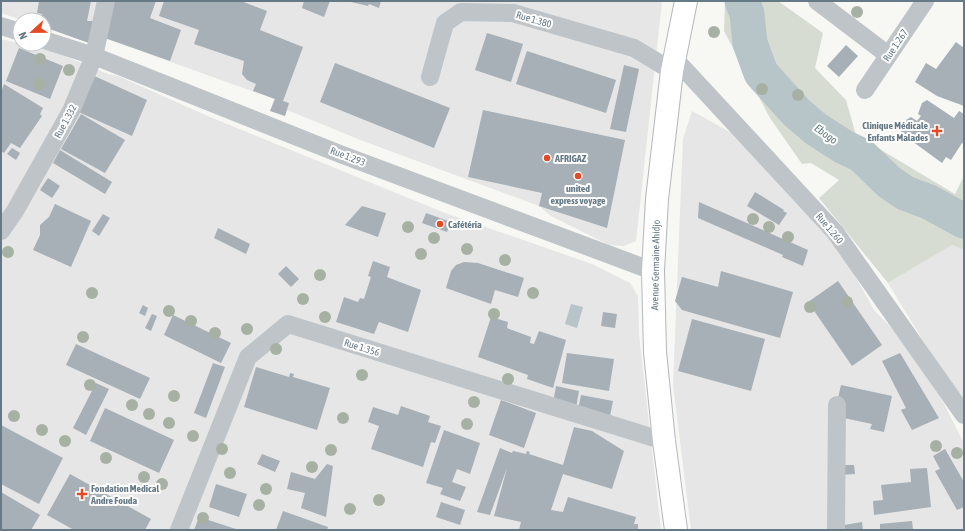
<svg xmlns="http://www.w3.org/2000/svg" width="965" height="531" font-family="'Asap Condensed',sans-serif">
<style>
.built{fill:#e5e6e5}
.green{fill:#d7dcd3}
.water{fill:#b7c4c8}
.lines{fill:none;stroke-linecap:round;stroke-linejoin:round}
.river{stroke:#b7c4c8;stroke-width:35}
.building{fill:#a7b0b6}
.secondary-casing{stroke:#b2b8bd;stroke-width:24}
.minor{stroke:#bfc4c8;stroke-width:18}
.secondary{stroke:#fff;stroke-width:22}
.tree{fill:#a7b1a3}
.poi-dot{fill:#e64a25;stroke:#fff;stroke-width:1.5}
.labels{text-anchor:middle;stroke-width:4;stroke-linejoin:round;paint-order:stroke}
.street-label{font-size:10px;fill:#657986;stroke:#fff}
.poi-label{font-size:10px;font-weight:bold;fill:#657986;stroke:#fff;text-anchor:start}
.water-label{font-size:11px;font-style:italic;fill:#617a82;stroke:#fff}
</style>
<rect width="100%" height="100%" fill="#f7f7f4"/>
<!-- built -->
<g class="built">
<path d="M1,1H662L636,241L624,246L609,245L551,216L539,206L363,141L287,110L285,116L270,111L274,99L107,39L89,43L44,27V20H22L1,13Z"/>
<path d="M1,39L55,52L108,74L118,76L210,117L445,213L592,264L630,283L638,296L639,334L661,530H1Z"/>
<path d="M692,111L730,132L781,178L844,256L874,310L905,342L943,402L964,443V530H691L673,385L683,139Z"/>
<path d="M952,245L964,250V408L888,283Z"/>
</g>
<!-- green -->
<path class="green" d="M725,1H778L823,33L815,68L846,100L856,135L955,194L964,176V250L952,245L888,283L819,198L839,180L811,163L802,164L770,118L724,31Z"/>
<!-- water -->
<path class="water" d="M571,304L583,307L577,328L565,324Z"/>
<g class="lines">
<!-- river -->
<path class="river" d="M742,1L747,14L750,43L761,73L796,112L816,129L844,147L861,155L889,182L905,193L929,202L964,221"/>
</g>
<!-- building -->
<g class="building">
<path d="M39,1H91L87,21H93L89,43L44,27V20H41L42,14L37,13Z"/>
<path d="M114,1H156L150,18L181,30L170,61L105,38Z"/>
<path d="M164,1H241L267,11L260,30L303,47L283,101L289,103L285,116L270,111L275,99L253,91L256,84L247,80L242,74L244,61L194,44L199,30L159,16Z"/>
<path d="M304,1H330L324,17L302,8Z"/>
<path d="M381,1L379,8L369,4L368,6L351,2Z"/>
<path d="M487,33L523,44L511,82L475,70Z"/>
<path d="M956,42L964,48V106L937,96L915,82L926,63L936,69Z"/>
<path d="M846,45L858,56L839,77L827,66Z"/>
<path d="M19,48L63,66L50,99L6,81Z"/>
<path d="M527,51L616,80L606,113L516,84Z"/>
<path d="M335,63L450,108L434,148L320,102Z"/>
<path d="M624,65L639,69L626,132L610,129Z"/>
<path d="M90,74L147,100L132,136L74,110Z"/>
<path d="M4,84L43,108L40,114L42,116L20,148L11,143L4,153L1,151V92Z"/>
<path d="M927,100L954,118L959,111L964,114V144L962,143L951,160L946,157L942,163L901,133L906,120L911,117L917,121L921,116L918,114L922,103Z"/>
<path d="M483,110L625,140L607,228L539,206L542,193L468,177Z"/>
<path d="M81,114L125,140L105,173L61,149Z"/>
<path d="M12,148L20,153L16,160L7,154Z"/>
<path d="M60,150L112,182L105,194L53,163Z"/>
<path d="M48,178L60,186L52,198L40,190Z"/>
<path d="M755,192L784,210L783,211L787,213L779,225L747,206Z"/>
<path d="M699,202L808,250L803,266L782,257L783,255L698,218Z"/>
<path d="M55,204L91,221L71,267L33,250L40,235V225L49,217Z"/>
<path d="M362,206L386,213L378,237L345,225Z"/>
<path d="M426,213L451,222L447,232L422,223Z"/>
<path d="M103,214L110,218L99,236L92,231Z"/>
<path d="M218,228L250,244L246,254L214,238Z"/>
<path d="M373,261L390,267L387,277L421,290L408,332L379,322L374,334L336,322L344,297L358,302L360,298L364,299L371,277L368,276Z"/>
<path d="M464,262L478,263L524,278L518,297L495,290L491,304L446,288L451,271L456,265Z"/>
<path d="M286,266L299,279L291,287L278,274Z"/>
<path d="M721,271L793,292L780,338L682,310L675,301L682,277L718,287Z"/>
<path d="M838,281L882,345L852,366L808,302Z"/>
<path d="M143,305L148,308L145,316L139,313Z"/>
<path d="M603,312L617,314L615,328L601,326Z"/>
<path d="M152,314L157,316L151,331L145,328Z"/>
<path d="M173,315L231,343L221,363L164,335Z"/>
<path d="M491,317L508,322L507,328L531,337L530,343L534,344L539,331L566,340L553,388L527,379L528,375L478,357Z"/>
<path d="M692,319L765,339L751,391L678,371Z"/>
<path d="M76,344L150,378L140,399L66,365Z"/>
<path d="M567,353L614,359L609,391L562,383Z"/>
<path d="M900,353L939,418L912,430L901,410L906,408L882,361Z"/>
<path d="M213,363L225,367L206,418L194,413Z"/>
<path d="M256,367L289,377L290,373L294,374L293,377L330,388L317,430L244,407Z"/>
<path d="M96,383L109,389L86,435L73,428Z"/>
<path d="M841,385L892,396L884,432L870,429L872,424L834,416Z"/>
<path d="M556,386L579,391L576,408L553,403Z"/>
<path d="M581,395L613,401L610,416L578,410Z"/>
<path d="M501,400L536,413L524,448L489,435Z"/>
<path d="M401,406L430,416L428,422L441,426L435,443L431,442L423,467L371,449L379,426L368,422L373,407L398,415Z"/>
<path d="M105,408L174,440L159,473L90,441Z"/>
<path d="M1,425L63,458L39,504L1,484Z"/>
<path d="M574,427L592,431L624,451L612,489L563,474L551,510L563,512L568,497L636,517L634,524H638V530H519L521,522L494,516L507,468L490,515L477,512L500,448L512,453L513,451L526,454L527,451L530,452L529,454L563,465Z"/>
<path d="M444,430L480,443L470,474L457,469L452,482L466,487L460,501L440,494L443,488L426,483Z"/>
<path d="M945,449L964,482V507L957,510L935,471L940,469L933,456Z"/>
<path d="M262,454L280,461L275,472L257,464Z"/>
<path d="M327,464L333,466L326,517L301,508L305,493L287,489L291,472L315,479Z"/>
<path d="M839,465H854L855,474L839,475Z"/>
<path d="M927,468L931,507L874,515L873,501L883,500L881,485L911,482L910,469Z"/>
<path d="M70,474L151,519L145,530H74L47,515Z"/>
<path d="M216,484L247,494L239,517L209,507Z"/>
<path d="M1,492L40,515L31,530H1Z"/>
<path d="M441,502L465,510L460,525L436,517Z"/>
<path d="M283,511L328,527L327,530H276Z"/>
<path d="M199,517L239,530H194Z"/>
<path d="M912,521L913,530H880V524Z"/>
<path d="M862,522L863,530H838V526Z"/>
</g>
<g class="lines">
<!-- secondary casing -->
<g class="secondary-casing">
<path id="secondary" d="M676,530L664,441L655,352L653,271L657,199L672,71L686,1"/>
</g>
<!-- minor -->
<g class="minor">
<path d="M817,1L888,55"/>
<path d="M1,26L20,32"/>
<path d="M44,40L94,56L340,154L653,271"/>
<path d="M674,58L835,232L964,415"/>
<path d="M430,77L445,23L461,12L513,13L634,48L672,71"/>
<path d="M865,90L925,1"/>
<path d="M1,231L15,211L71,111L94,56L106,1"/>
<path d="M179,530L248,357L288,324L664,441"/>
<path d="M836,530L837,405"/>
</g>
<!-- secondary -->
<use href="#secondary" class="secondary"/>
</g>
<!-- trees -->
<g class="tree">
<circle cx="857" cy="12" r="6"/>
<circle cx="714" cy="32" r="6"/>
<circle cx="40" cy="59" r="6"/>
<circle cx="69" cy="70" r="6"/>
<circle cx="39" cy="84" r="6"/>
<circle cx="762" cy="89" r="6"/>
<circle cx="798" cy="95" r="6"/>
<circle cx="753" cy="219" r="6"/>
<circle cx="408" cy="227" r="6"/>
<circle cx="769" cy="227" r="6"/>
<circle cx="788" cy="237" r="6"/>
<circle cx="434" cy="238" r="6"/>
<circle cx="467" cy="249" r="6"/>
<circle cx="8" cy="252" r="6"/>
<circle cx="421" cy="254" r="6"/>
<circle cx="505" cy="260" r="6"/>
<circle cx="320" cy="275" r="6"/>
<circle cx="92" cy="293" r="6"/>
<circle cx="533" cy="293" r="6"/>
<circle cx="303" cy="299" r="6"/>
<circle cx="847" cy="302" r="6"/>
<circle cx="810" cy="307" r="6"/>
<circle cx="169" cy="311" r="6"/>
<circle cx="494" cy="314" r="6"/>
<circle cx="325" cy="317" r="6"/>
<circle cx="191" cy="321" r="6"/>
<circle cx="247" cy="329" r="6"/>
<circle cx="215" cy="333" r="6"/>
<circle cx="83" cy="337" r="6"/>
<circle cx="276" cy="349" r="6"/>
<circle cx="362" cy="375" r="6"/>
<circle cx="508" cy="379" r="6"/>
<circle cx="90" cy="385" r="6"/>
<circle cx="174" cy="396" r="6"/>
<circle cx="474" cy="402" r="6"/>
<circle cx="132" cy="405" r="6"/>
<circle cx="149" cy="414" r="6"/>
<circle cx="14" cy="416" r="6"/>
<circle cx="343" cy="418" r="6"/>
<circle cx="169" cy="423" r="6"/>
<circle cx="467" cy="424" r="6"/>
<circle cx="42" cy="430" r="6"/>
<circle cx="193" cy="436" r="6"/>
<circle cx="65" cy="441" r="6"/>
<circle cx="936" cy="446" r="6"/>
<circle cx="222" cy="449" r="6"/>
<circle cx="331" cy="450" r="6"/>
<circle cx="957" cy="453" r="6"/>
<circle cx="106" cy="458" r="6"/>
<circle cx="312" cy="467" r="6"/>
<circle cx="230" cy="473" r="6"/>
<circle cx="144" cy="477" r="6"/>
<circle cx="162" cy="484" r="6"/>
<circle cx="266" cy="489" r="6"/>
<circle cx="379" cy="500" r="6"/>
<circle cx="259" cy="505" r="6"/>
<circle cx="350" cy="509" r="6"/>
<circle cx="203" cy="518" r="6"/>
</g>
<!-- markers -->
<g class="poi-dot">
<path d="M935 125h4v4h4v4h-4v4h-4v-4h-4v-4h4z"/>
<circle cx="547" cy="158" r="4"/>
<circle cx="578" cy="176" r="4"/>
<circle cx="440" cy="224" r="4"/>
<path d="M80 488h4v4h4v4h-4v4h-4v-4h-4v-4h4z"/>
</g>
<g class="labels">
<!-- street labels -->
<g class="street-label">
<text transform="translate(534 19) rotate(16)" y="4">Rue 1.380</text>
<text transform="translate(895 45) rotate(-56)" y="4">Rue 1.267</text>
<text transform="translate(65 121) rotate(-62)" y="4">Rue 1.332</text>
<text transform="translate(348 156) rotate(21)" y="4">Rue 1.293</text>
<text transform="translate(830 228) rotate(50)" y="4">Rue 1.260</text>
<text transform="translate(655 265) rotate(-89)" y="4">Avenue Germaine Ahidjo</text>
<text transform="translate(362 347) rotate(17)" y="4">Rue 1.356</text>
</g>
<!-- poi labels -->
<g class="poi-label">
<text x="928" y="129" text-anchor="end">Clinique Médicale<tspan x="928" dy="12">Enfants Malades</tspan></text>
<text x="555" y="162">AFRIGAZ</text>
<text x="578" y="192" text-anchor="middle">united<tspan x="578" dy="12">express voyage</tspan></text>
<text x="448" y="228">Cafétéria</text>
<text x="91" y="492">Fondation Medical<tspan x="91" dy="12">Andre Fouda</tspan></text>
</g>
<!-- water labels -->
<g class="water-label">
<text transform="translate(826 134) rotate(36)" y="4">Ebogo</text>
</g>
</g>
<!-- border -->
<rect width="965" height="531" fill="none" stroke="#657986" stroke-width="4"/>
<!-- north arrow -->
<g transform="translate(32 32) rotate(248)"><circle r="19" fill="#ffffff" stroke="#c1c9cf"/>
<path d="M0-3L7 15L0 10L-7 15Z" fill="#e64a25"/>
<text y="-6" font-size="11" font-weight="bold" text-anchor="middle" fill="#657986">N</text>
</g>
</svg>
